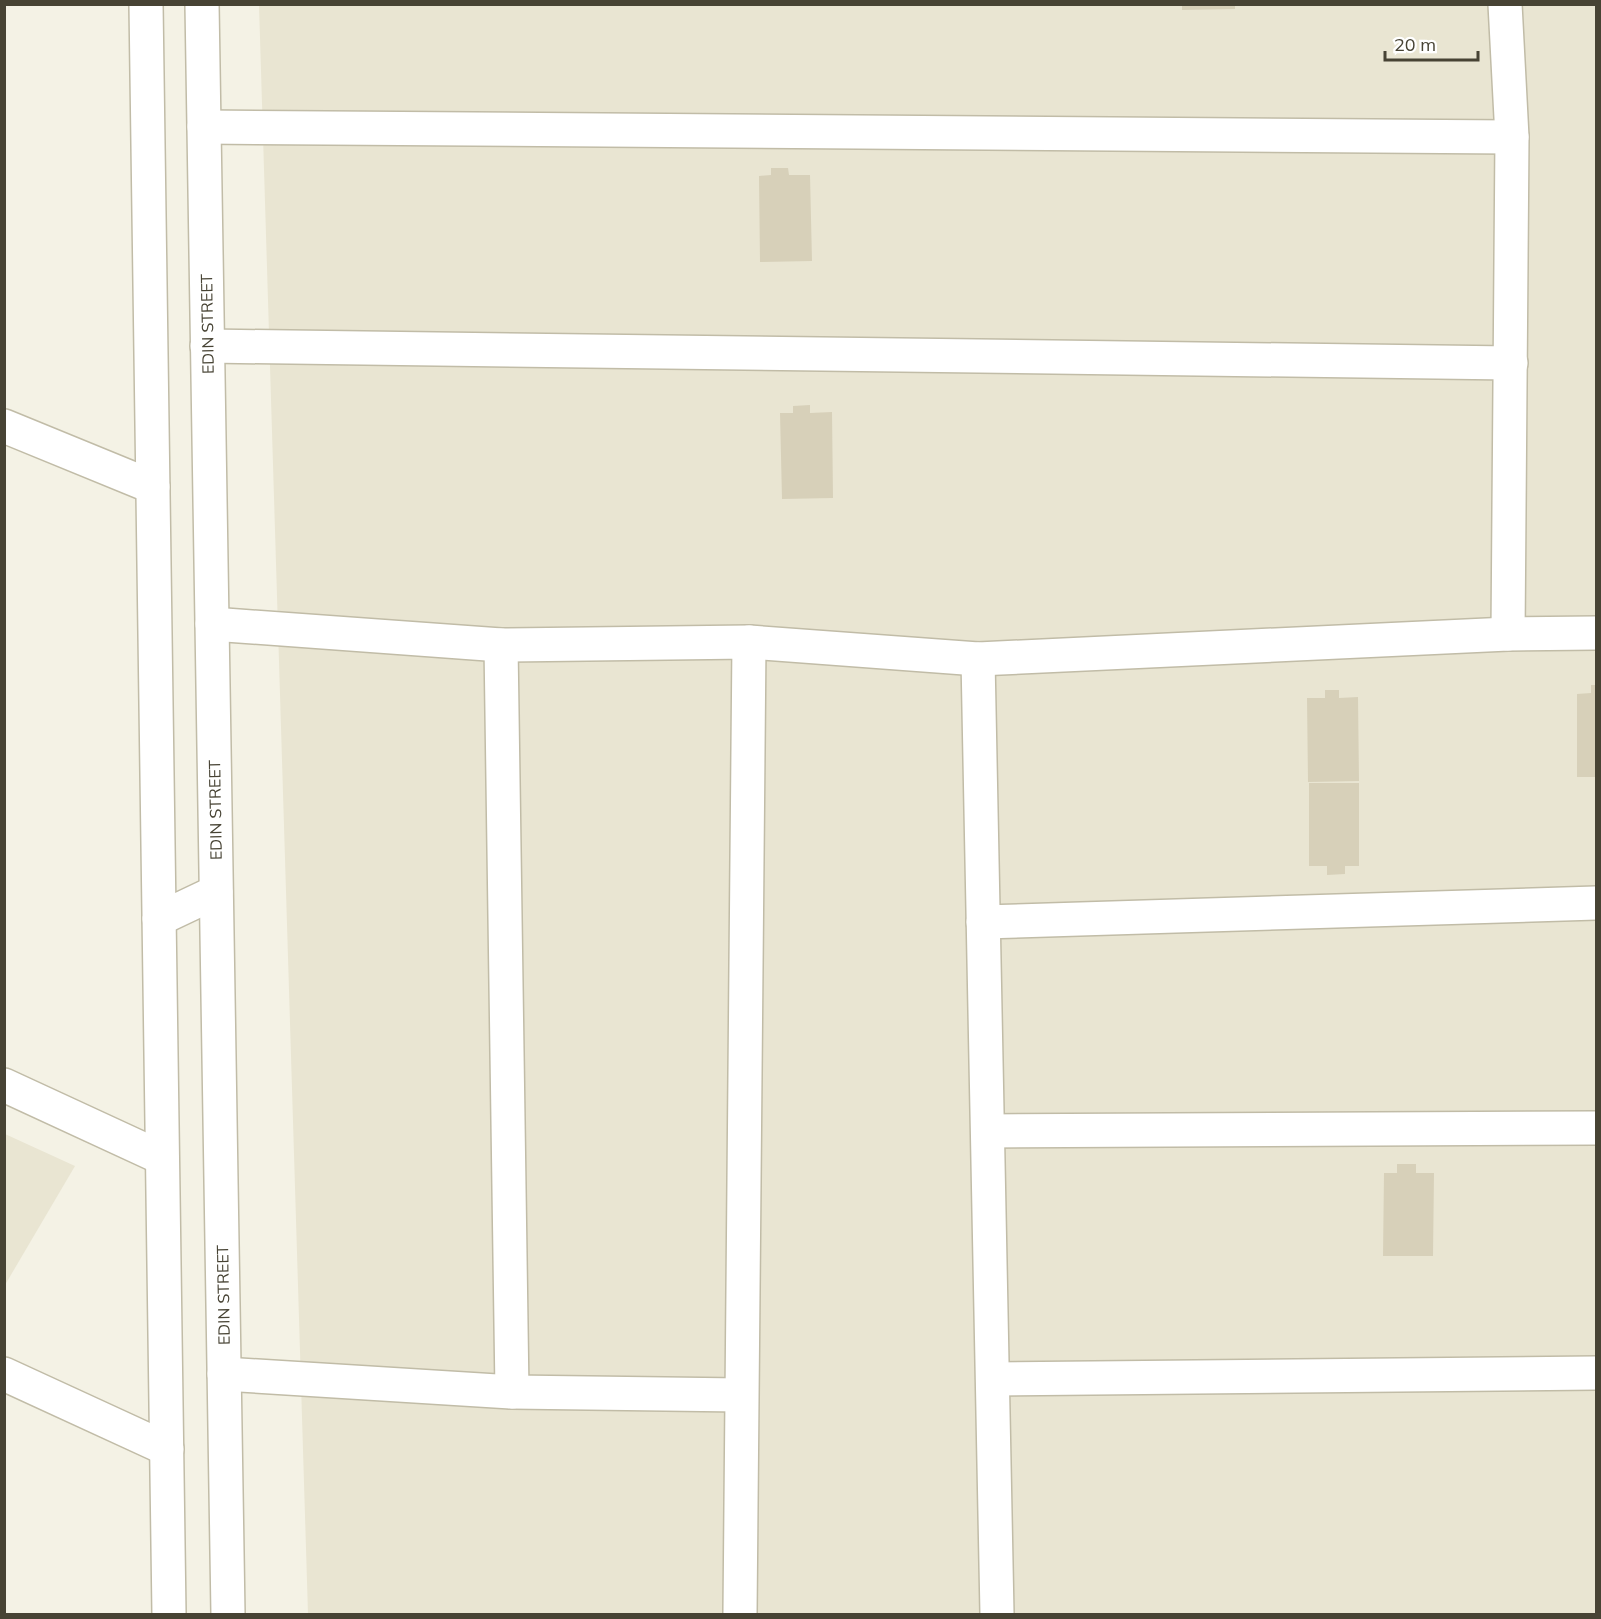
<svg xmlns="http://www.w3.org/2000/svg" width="1601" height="1619" font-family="Mulish,sans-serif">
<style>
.residential{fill:#e9e5d2}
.building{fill:#d7d0b9}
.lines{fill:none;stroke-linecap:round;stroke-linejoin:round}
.minor-casing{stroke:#c1bca7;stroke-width:36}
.minor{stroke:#fff;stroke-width:33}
.labels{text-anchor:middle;stroke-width:4.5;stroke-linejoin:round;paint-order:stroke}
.street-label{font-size:16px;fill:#474334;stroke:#fff}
</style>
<rect width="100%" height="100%" fill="#f4f2e5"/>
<!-- residential -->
<g class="residential">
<path d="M259,5H1596V1614H308Z"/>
<path d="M5,1134L75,1166L5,1285Z"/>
</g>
<!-- building -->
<g class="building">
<path d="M1182,4H1235V9L1182,10Z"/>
<path d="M771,168H788L789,175H810L812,261L760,262L759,176L771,175Z"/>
<path d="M810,405V413L832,412L833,498L782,499L780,413H793V406Z"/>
<path d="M1591,685H1596V777H1577V694L1591,693Z"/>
<path d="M1325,690H1339V698L1358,697L1359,781L1308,782L1307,698H1325Z"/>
<path d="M1309,783H1359V866H1345V874L1327,875V866H1309Z"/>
<path d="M1397,1164H1416V1173H1434L1433,1256H1383L1384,1173H1397Z"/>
</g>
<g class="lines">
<!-- minor casing -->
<g class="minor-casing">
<g id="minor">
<path d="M146,4L169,1614"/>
<path d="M202,4L228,1614"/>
<path d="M1505,4L1512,137L1508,634"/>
<path d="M204,127L1512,137"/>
<path d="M207,346L1511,363"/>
<path d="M4,426L153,487"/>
<path d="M212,624L501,645L749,642L978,659L1508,634L1596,633"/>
<path d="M501,645L512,1392"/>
<path d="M978,659L997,1614"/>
<path d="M159,919L216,892"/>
<path d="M983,922L1596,903"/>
<path d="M4,1085L162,1158"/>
<path d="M988,1131L1596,1128"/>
<path d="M4,1374L167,1449"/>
<path d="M224,1374L512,1392L741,1395"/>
<path d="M993,1379L1596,1373"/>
<path d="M740,1614L749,642"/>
</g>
</g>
<!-- minor -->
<use href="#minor" class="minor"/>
</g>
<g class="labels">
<!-- street labels -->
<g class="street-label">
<text transform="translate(207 324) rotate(-91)" y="6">EDIN STREET</text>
<text transform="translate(215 810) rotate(-91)" y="6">EDIN STREET</text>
<text transform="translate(223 1295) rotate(-91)" y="6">EDIN STREET</text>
</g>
</g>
<!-- border -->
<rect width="1601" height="1619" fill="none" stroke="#474334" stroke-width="12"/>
<!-- scale -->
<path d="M1385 51v9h93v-9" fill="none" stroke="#474334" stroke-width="3"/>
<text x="1394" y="51" font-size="18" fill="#474334" stroke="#ffffff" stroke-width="4.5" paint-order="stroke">20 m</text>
</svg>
